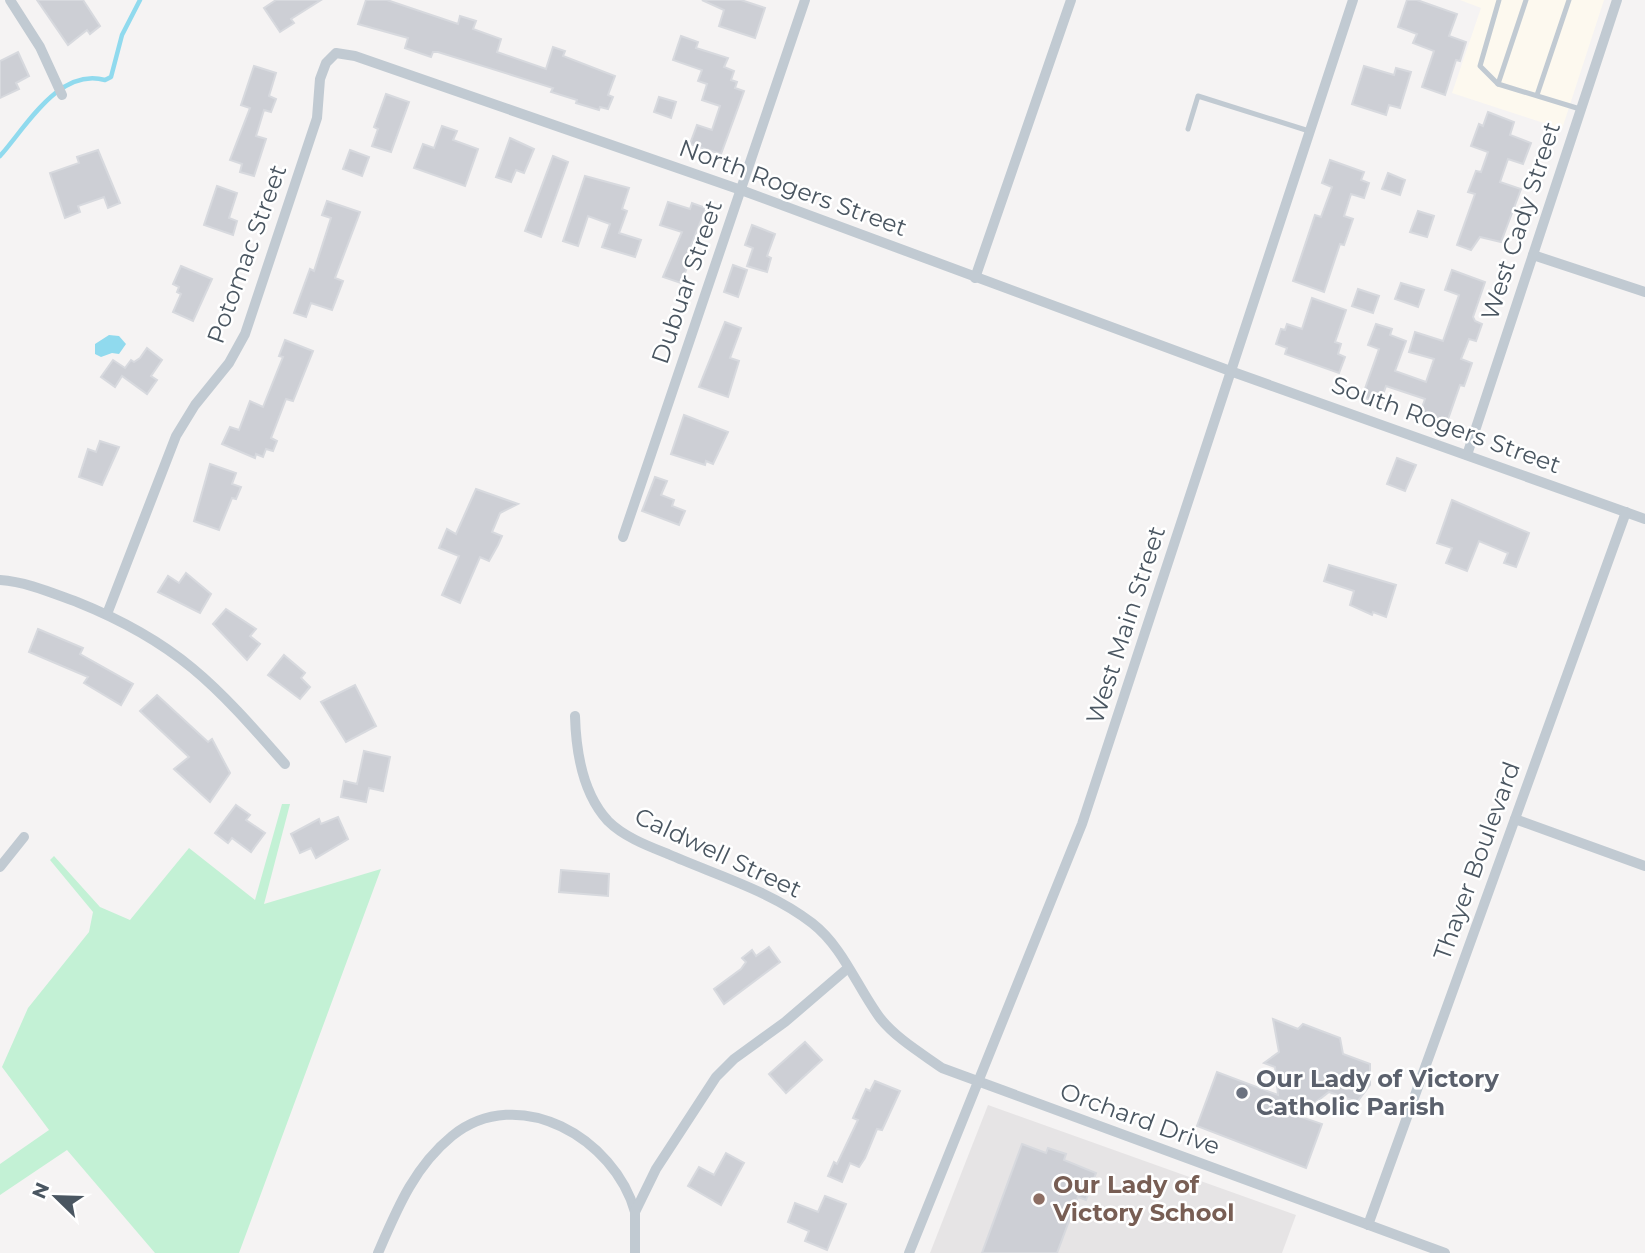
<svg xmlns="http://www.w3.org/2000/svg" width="1645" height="1253" font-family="Montserrat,sans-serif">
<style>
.commercial{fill:#fdf9ef}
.education{fill:#e6e4e5}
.green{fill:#c3f1d5}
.water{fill:#90daee}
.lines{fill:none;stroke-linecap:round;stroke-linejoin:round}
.stream{stroke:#90daee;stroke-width:4.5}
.building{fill:#cdcfd5;stroke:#d7d9de;stroke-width:2}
.service{stroke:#c1cad2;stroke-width:5}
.minor{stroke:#c1cad2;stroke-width:10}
.worship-dot{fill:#6b7280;stroke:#fff;stroke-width:2.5}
.education-dot{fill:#8d6e63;stroke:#fff;stroke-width:2.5}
.labels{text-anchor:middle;stroke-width:5;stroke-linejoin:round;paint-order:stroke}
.street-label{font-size:24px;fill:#4a5661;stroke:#fff}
.worship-label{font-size:24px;font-weight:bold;fill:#5b616d;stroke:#fff;text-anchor:start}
.education-label{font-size:24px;font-weight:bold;fill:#785e54;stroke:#fff;text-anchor:start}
</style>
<rect width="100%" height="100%" fill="#f5f3f3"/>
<!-- commercial -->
<path class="commercial" d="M1460,0H1604L1562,129L1452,93L1481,8Z"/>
<!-- education -->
<path class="education" d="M988,1105L1296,1215L1282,1253H930Z"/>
<!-- green -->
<path class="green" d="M282,804H290L264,904L381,869L239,1253H155L67,1150L0,1195V1164L49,1130L2,1067L28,1008L89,932L93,912L50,860L54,856L100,907L130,920L189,848L255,900Z"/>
<!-- water -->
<path class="water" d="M109,335L119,336L126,344L119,354L112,353L101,357L95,354V344Z"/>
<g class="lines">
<!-- stream -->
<path class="stream" d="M0,156C26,127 59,67 105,80L111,77L122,35L140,0"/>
</g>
<!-- building -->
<g class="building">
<path d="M37,0H83L100,26L90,34L87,30L68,45Z"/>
<path d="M276,0H321L291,19L294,23L280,32L264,8Z"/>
<path d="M366,0H387L458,24L460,16L476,21L473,29L501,39L497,52L546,69L553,47L565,51L563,56L615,76L608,95L613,97L608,109L600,107L599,110L576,103L577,100L551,92L553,88L438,52H433L431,57L405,48L408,38L358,24Z"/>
<path d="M702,0H741L765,8L755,38L719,26L724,10Z"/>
<path d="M1407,0H1417L1457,14L1449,36L1466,42L1460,61L1456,60L1445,95L1422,87L1434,51L1413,43L1417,34L1398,27Z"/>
<path d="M681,36L698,42L696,48L728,58L724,67L734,71L731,80L737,82L735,88L744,91L721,154L690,144L697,125L712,130L720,106L702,100L707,84L698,81L702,70L673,60Z"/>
<path d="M18,52L29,76L16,83L19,89L0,98V61Z"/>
<path d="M254,66L276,73L269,96L276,99L271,112L264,110L256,136L266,139L254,176L240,172L242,164L230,160L250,108L241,105Z"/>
<path d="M1364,66L1394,75L1396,68L1411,72L1400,108L1389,105L1386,115L1352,104Z"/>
<path d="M386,94L409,102L391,152L372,146L378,129L374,127Z"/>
<path d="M659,97L676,102L671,118L654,112Z"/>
<path d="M1488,112L1514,122L1510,135L1531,143L1523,164L1508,159L1500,182L1521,189L1501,242L1480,237L1471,250L1457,245L1475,194L1468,192L1476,171L1481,172L1488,152L1471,146L1479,124L1483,126Z"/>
<path d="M442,126L457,131L453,140L478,149L465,186L414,168L423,144L434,148Z"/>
<path d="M510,138L534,149L524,173L516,170L511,182L496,177Z"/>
<path d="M98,150L120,203L108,208L104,197L78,206L80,212L65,218L50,173L79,163L77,157Z"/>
<path d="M350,150L369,157L362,176L343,169Z"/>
<path d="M553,156L568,162L541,237L525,231Z"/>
<path d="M1330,160L1364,172L1361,180L1369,183L1364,198L1351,194L1344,216L1353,219L1344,245L1340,244L1324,292L1293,281L1315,215L1321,217L1332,187L1322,183Z"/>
<path d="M1388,173L1405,180L1400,195L1382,189Z"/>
<path d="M585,176L629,188L622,209L627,211L619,233L641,240L635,257L602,247L610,224L588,216L578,246L563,241Z"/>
<path d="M217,186L237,193L229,218L237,221L233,235L204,225Z"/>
<path d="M327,201L360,212L335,278L343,281L332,310L311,303L306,317L294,313L310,269L314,271L331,218L322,215Z"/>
<path d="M668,202L690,209L692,203L706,208L686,258L690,260L681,283L663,277L682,232L660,225Z"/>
<path d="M1418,211L1434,216L1427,237L1410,232Z"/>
<path d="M752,225L775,234L767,256L771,258L767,272L747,266L753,248L745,245Z"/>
<path d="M733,265L747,270L738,297L724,292Z"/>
<path d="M181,266L212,279L193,321L173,312L181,294L177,292L179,287L173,284Z"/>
<path d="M1452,270L1485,282L1473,317L1475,321L1482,324L1476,341L1469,339L1461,359L1472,363L1464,386L1460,385L1447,422L1420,413L1425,399L1386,386L1380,403L1362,397L1379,349L1368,345L1376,324L1392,329L1390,335L1406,341L1395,371L1426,382L1434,359L1409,352L1415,332L1443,341L1459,295L1445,290Z"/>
<path d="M1401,283L1424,290L1418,307L1395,299Z"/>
<path d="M1358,289L1379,296L1373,313L1352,306Z"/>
<path d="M1312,298L1346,310L1335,342L1341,344L1338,354L1345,357L1339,373L1285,354L1287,348L1276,344L1281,329L1285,330L1287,324L1302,329Z"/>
<path d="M725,322L741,328L730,358L739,361L728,397L699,387Z"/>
<path d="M285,340L313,351L293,401L286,399L271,438L277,441L273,451L266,449L263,457L256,454L255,458L222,444L230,427L239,430L250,401L263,407L283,357L279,356Z"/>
<path d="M147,348L162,360L151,376L157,380L147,394L122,376L115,387L101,377L113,360L125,368L131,360L134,362L140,358Z"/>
<path d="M684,415L728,432L713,464L706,461L705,465L671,454Z"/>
<path d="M100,441L119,447L102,485L79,477L88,449L96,452Z"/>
<path d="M1397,458L1416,465L1405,491L1387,484Z"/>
<path d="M210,464L236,473L232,484L241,487L236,499L232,498L219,530L194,521Z"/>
<path d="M655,477L667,481L661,495L674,500L672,506L685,511L679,525L642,511Z"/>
<path d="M476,489L518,504L500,513L492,532L502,536L498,545L489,561L480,557L460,603L442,595L459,556L439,548L447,529L456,534Z"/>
<path d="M1452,500L1529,533L1516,567L1504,563L1508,553L1479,541L1467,571L1446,563L1452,548L1437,543Z"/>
<path d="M1329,565L1396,585L1386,617L1373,612L1372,615L1350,605L1354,591L1324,581Z"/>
<path d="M186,573L211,594L200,613L158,592L168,576L179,583Z"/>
<path d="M226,609L256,629L250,636L260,644L247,660L213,624Z"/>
<path d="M38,629L83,648L80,654L133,684L121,705L84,683L88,677L29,652Z"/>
<path d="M284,655L305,673L301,678L310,687L300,699L268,675Z"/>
<path d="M355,685L376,726L346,742L321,702Z"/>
<path d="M157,695L208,742L212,739L230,773L210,802L174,769L189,757L140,711Z"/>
<path d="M364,751L390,757L383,791L369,788L366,802L341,797L344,781L357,784Z"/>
<path d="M236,805L250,815L246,820L265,833L251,852L232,838L228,843L215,833Z"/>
<path d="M338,817L348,839L316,858L311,848L300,853L291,834L319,819L321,824Z"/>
<path d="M561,870L609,874L608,896L559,892Z"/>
<path d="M769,947L780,962L724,1004L714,989L741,969L746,962L742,958L752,950L756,956Z"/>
<path d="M1273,1019L1298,1029L1303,1024L1340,1038L1343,1054L1370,1064V1085L1357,1102L1329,1092L1298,1116L1322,1124L1306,1168L1197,1126L1217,1072L1278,1095L1275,1067L1264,1063L1279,1052Z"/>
<path d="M805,1042L822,1060L786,1093L769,1074Z"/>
<path d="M875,1081L900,1091L882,1130L877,1129L865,1158L859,1167L850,1163L842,1182L828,1176L834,1162L837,1164L858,1120L853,1118L866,1089L870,1091Z"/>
<path d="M1022,1144L1046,1153L1048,1148L1066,1154L1064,1160L1096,1173L1086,1200L1078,1197L1057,1253H982Z"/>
<path d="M726,1153L744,1163L721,1205L688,1186L699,1167L714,1175Z"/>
<path d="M825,1196L846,1204L827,1250L805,1241L809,1231L788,1222L795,1203L818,1212Z"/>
</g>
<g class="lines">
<!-- service -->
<g class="service">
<path d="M1499,0L1480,66L1498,84L1580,109"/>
<path d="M1498,84L1526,0"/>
<path d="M1537,95L1569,0"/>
<path d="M1188,129L1198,96L1309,131"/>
</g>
<!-- minor -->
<g class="minor">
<path d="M10,0L40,47L62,95"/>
<path d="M1533,255L1645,292"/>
<path d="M975,278L1071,0"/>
<path d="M1467,455L1617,0"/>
<path d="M623,537L805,0"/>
<path d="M0,580C27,582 52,593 77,602C177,642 216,685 285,764"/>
<path d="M107,614L176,436L195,405L229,363L245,334L317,118L320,79L326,63L336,53L355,56L741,190L1233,372L1645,519"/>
<path d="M575,716C576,752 583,794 608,821C624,837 648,846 668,854C716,875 771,891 812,923C843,947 857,987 880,1018C897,1039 921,1053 942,1068L1445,1253"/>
<path d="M1515,819L1645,866"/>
<path d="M0,867L24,837"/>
<path d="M1368,1225L1626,512"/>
<path d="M378,1253C397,1209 414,1167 452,1136C519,1082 615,1139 635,1212"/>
<path d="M635,1253V1212L656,1169L716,1077L734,1059L785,1022L848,968"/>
<path d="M909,1253L1082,824L1353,0"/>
</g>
</g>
<!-- markers -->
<circle class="worship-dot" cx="1242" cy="1093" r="7"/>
<circle class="education-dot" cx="1039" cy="1199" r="7"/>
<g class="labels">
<!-- street labels -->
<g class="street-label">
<text transform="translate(793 188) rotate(20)" y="8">North Rogers Street</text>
<text transform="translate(1521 221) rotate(-72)" y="8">West Cady Street</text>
<text transform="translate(247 254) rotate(-70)" y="8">Potomac Street</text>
<text transform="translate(687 282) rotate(-71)" y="8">Dubuar Street</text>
<text transform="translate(1446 425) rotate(20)" y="8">South Rogers Street</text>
<text transform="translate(1126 625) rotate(-72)" y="8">West Main Street</text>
<text transform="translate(718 853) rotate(25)" y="8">Caldwell Street</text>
<text transform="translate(1477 861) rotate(-70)" y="8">Thayer Boulevard</text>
<text transform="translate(1140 1119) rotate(20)" y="8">Orchard Drive</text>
</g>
<!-- worship labels -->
<g class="worship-label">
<text x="1256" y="1087">Our Lady of Victory<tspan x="1256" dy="28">Catholic Parish</tspan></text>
</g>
<!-- education labels -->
<g class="education-label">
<text x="1053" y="1193">Our Lady of<tspan x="1053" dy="28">Victory School</tspan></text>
</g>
</g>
<!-- north arrow -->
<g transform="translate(56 1197) rotate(293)" stroke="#ffffff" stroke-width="5" paint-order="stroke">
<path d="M0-5L12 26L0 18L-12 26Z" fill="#4a5661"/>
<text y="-10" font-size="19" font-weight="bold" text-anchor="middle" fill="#4a5661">N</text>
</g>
</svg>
